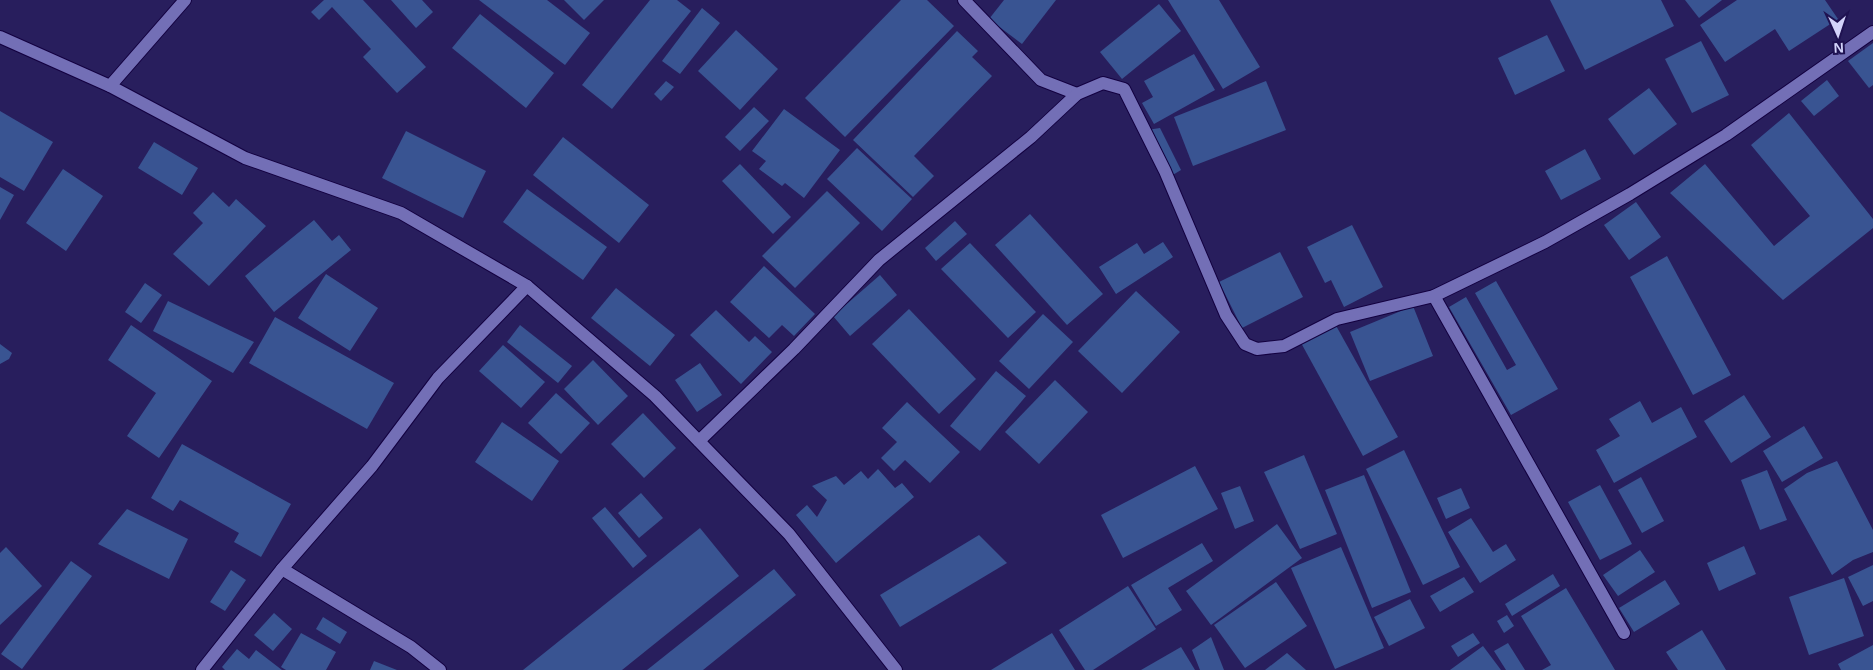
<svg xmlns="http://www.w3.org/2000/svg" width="1873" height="670" font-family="Arial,sans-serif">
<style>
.building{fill:#395492}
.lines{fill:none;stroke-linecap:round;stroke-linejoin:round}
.minor-casing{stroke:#130140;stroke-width:14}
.minor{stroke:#736fb6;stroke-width:12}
</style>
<rect width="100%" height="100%" fill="#281e5d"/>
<!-- building -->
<g class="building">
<path d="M324,0H363L426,67L397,93L363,57L371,49L332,7L319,20L311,12Z"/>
<path d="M391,0H422L433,12L416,28Z"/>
<path d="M479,0H547L590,33L565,65Z"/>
<path d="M564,0H604L584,20Z"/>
<path d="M650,0H677L691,11L612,109L582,85Z"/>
<path d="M901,0H927L954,26L845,137L805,98Z"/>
<path d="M1004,0H1056L1022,44L989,19Z"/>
<path d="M1168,0H1219L1260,67L1223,89Z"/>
<path d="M1550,0H1661L1674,26L1585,70Z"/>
<path d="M1685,0H1722L1699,18Z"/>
<path d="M1737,0H1825L1838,19L1789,51L1775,29L1725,62L1700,25Z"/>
<path d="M1159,4L1181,31L1122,79L1100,52Z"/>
<path d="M702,8L720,23L680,74L662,61Z"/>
<path d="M480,14L554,73L526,108L452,48Z"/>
<path d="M736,30L778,69L740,110L698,71Z"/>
<path d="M957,31L978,51L972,57L992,76L914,156L934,176L913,197L853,140Z"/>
<path d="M1547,35L1565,71L1515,95L1498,58Z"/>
<path d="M1701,41L1729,95L1692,113L1665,59Z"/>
<path d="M1873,43V85L1869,88L1848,61Z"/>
<path d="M1194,54L1215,90L1154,124L1142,103L1153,97L1144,81Z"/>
<path d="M1827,80L1839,96L1814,116L1801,101Z"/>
<path d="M666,81L674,87L661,101L654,94Z"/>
<path d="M1266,81L1286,130L1193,166L1174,117Z"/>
<path d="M1649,88L1677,124L1634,155L1608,119Z"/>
<path d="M754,107L769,121L740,151L725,137Z"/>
<path d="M784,109L840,150L804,198L785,183L782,186L759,169L766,161L752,151Z"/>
<path d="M0,111L53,142L24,191L0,177Z"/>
<path d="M1789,113L1873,219V228L1783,300L1670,193L1705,164L1774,246L1810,216L1751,145Z"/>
<path d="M1160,128L1181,170L1171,176L1147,130Z"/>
<path d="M406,131L486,171L463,218L382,178Z"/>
<path d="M563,137L649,205L619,243L533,175Z"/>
<path d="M154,142L198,168L182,195L138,168Z"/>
<path d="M857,148L912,199L882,231L827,179Z"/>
<path d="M1585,149L1601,179L1561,200L1545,171Z"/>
<path d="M740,164L791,217L773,234L722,181Z"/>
<path d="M63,169L103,196L66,251L26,223Z"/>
<path d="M0,187L14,195L0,220Z"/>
<path d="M527,189L607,247L583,280L503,222Z"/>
<path d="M827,191L860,223L795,288L762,256Z"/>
<path d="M213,192L229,207L236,199L266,226L209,286L173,254L203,223L193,213Z"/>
<path d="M1636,202L1661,237L1629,260L1604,225Z"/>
<path d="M1030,214L1103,294L1067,325L995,245Z"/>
<path d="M314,220L332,241L339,235L351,250L274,312L245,276Z"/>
<path d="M955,221L967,234L936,261L925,248Z"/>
<path d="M1352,225L1383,287L1344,307L1331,280L1325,283L1307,247Z"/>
<path d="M1163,242L1173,257L1116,294L1099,267L1137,243L1144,254Z"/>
<path d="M970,243L1036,312L1008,338L941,269Z"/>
<path d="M1280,252L1303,297L1242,328L1219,282Z"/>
<path d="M1667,256L1731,375L1693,395L1630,277Z"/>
<path d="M764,266L815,314L794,336L782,325L769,338L730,302Z"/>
<path d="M326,274L378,308L350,351L298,318Z"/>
<path d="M880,275L897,295L850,336L833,316Z"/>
<path d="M1496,281L1558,389L1511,415L1449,307L1466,297L1507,370L1516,365L1475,293Z"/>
<path d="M145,283L162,295L141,323L125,312Z"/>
<path d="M616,288L675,335L650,366L591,318Z"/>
<path d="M1136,291L1180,332L1122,393L1078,351Z"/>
<path d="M168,301L254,342L233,373L153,331Z"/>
<path d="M1413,306L1433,356L1370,381L1350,332Z"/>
<path d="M909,309L976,379L939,414L872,344Z"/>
<path d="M716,310L749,342L755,336L772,352L741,384L690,335Z"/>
<path d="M1043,314L1073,342L1029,389L999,361Z"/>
<path d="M275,317L394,383L367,429L249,363Z"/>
<path d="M1334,322L1398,437L1363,456L1300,341Z"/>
<path d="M131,325L212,381L159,458L127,436L156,393L108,360Z"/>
<path d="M520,325L572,366L558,383L507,342Z"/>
<path d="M0,344L12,353L9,359L0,364Z"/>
<path d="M503,345L545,382L521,408L479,371Z"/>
<path d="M593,360L628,396L598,425L564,389Z"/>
<path d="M700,363L722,395L697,412L675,380Z"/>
<path d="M996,371L1026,396L980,451L950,426Z"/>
<path d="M1055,380L1088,412L1039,464L1005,432Z"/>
<path d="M556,393L590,423L561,454L528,423Z"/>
<path d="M1744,395L1771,437L1731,463L1704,421Z"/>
<path d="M1640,401L1652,423L1681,407L1697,437L1614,483L1596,450L1620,436L1609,419Z"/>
<path d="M907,402L960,452L930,483L905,460L894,471L881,458L897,442L882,428Z"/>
<path d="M643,413L676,448L644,478L611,444Z"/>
<path d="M502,422L559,461L532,501L475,462Z"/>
<path d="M1804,426L1823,458L1782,482L1763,451Z"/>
<path d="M182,444L291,504L261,557L234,542L239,533L180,500L173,511L151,498Z"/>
<path d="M1404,450L1460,567L1423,585L1366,469Z"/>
<path d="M1304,455L1337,534L1300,549L1264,472Z"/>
<path d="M1837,461L1873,530V552L1853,560L1832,575L1784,489L1807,473Z"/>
<path d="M1195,466L1218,509L1123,558L1101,515Z"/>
<path d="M878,469L895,488L902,483L914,497L836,563L796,515L807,505L817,517L827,500L812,486L836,476L844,485L861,471L868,479Z"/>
<path d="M1767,470L1787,520L1760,530L1741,480Z"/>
<path d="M1364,475L1411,592L1372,608L1325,490Z"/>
<path d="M1641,477L1664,521L1642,533L1618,490Z"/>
<path d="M1600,485L1632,544L1600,560L1568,502Z"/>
<path d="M1240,486L1254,521L1235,529L1221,493Z"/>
<path d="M1461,488L1470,508L1446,519L1437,498Z"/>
<path d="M641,493L663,518L639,538L618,513Z"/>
<path d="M605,507L647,556L633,568L592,518Z"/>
<path d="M127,509L188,539L169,579L98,544Z"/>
<path d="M1471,518L1493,552L1506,544L1516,560L1480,583L1448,532Z"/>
<path d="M1277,524L1302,558L1211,625L1186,591Z"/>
<path d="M700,528L739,576L622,670H523Z"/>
<path d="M979,535L1007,563L900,627L880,595Z"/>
<path d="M1202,543L1213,561L1168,588L1182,610L1156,626L1131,585Z"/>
<path d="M1744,546L1756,574L1719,591L1707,563Z"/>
<path d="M6,547L42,586L0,625V553Z"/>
<path d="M1341,547L1384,648L1335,669L1291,568Z"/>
<path d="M1640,550L1655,572L1618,596L1603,575Z"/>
<path d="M71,561L92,576L22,669L1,654Z"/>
<path d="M1873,565V601L1863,606L1848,577Z"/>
<path d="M774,569L796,595L703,670H647Z"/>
<path d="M231,570L246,580L225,611L210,602Z"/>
<path d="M1553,574L1560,586L1512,616L1505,604Z"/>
<path d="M1464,577L1474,592L1440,612L1430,596Z"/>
<path d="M1844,578L1864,636L1809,655L1789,597Z"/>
<path d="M1665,580L1680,604L1634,632L1619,608Z"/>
<path d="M1276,582L1307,626L1245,668L1214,625Z"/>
<path d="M1128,586L1156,629L1093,670H1085L1059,630Z"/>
<path d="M1566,588L1615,670H1542L1551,665L1521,616Z"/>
<path d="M1410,599L1425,628L1389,646L1374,617Z"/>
<path d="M274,613L292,629L273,651L254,635Z"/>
<path d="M1507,615L1514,626L1504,633L1497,621Z"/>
<path d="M323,617L347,632L340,644L316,629Z"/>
<path d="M1702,630L1726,670H1678L1666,652Z"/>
<path d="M301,633L336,652L326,670H286L281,667Z"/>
<path d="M1052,633L1075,670H991Z"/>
<path d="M1473,633L1480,643L1458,657L1451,646Z"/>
<path d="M1211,637L1224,670H1200L1192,650Z"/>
<path d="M1508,643L1525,670H1506L1494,651Z"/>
<path d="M1873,645V670H1841L1838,664Z"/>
<path d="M1483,646L1501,670H1450Z"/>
<path d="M1181,647L1195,670H1141Z"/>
<path d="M237,649L249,659L256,650L282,670H225L222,667Z"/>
<path d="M1287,653L1306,670H1265Z"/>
<path d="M374,661L397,670H370Z"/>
</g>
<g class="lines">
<!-- minor casing -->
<g class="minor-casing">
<g id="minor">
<path d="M964,0L1041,80L1077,94"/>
<path d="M0,37L110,86L245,158L401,213L527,286L655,396L789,534L896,670"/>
<path d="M110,86L185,0"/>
<path d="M1434,296L1624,633"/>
<path d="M699,441L794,349L879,260L1031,137L1077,94L1103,83L1124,89L1165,171L1226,315L1245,344L1257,349L1284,346L1337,319L1434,296L1545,242L1630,194L1726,135L1873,32"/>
<path d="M282,569L411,647L440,670"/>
<path d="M202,670L282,569L372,466L438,378L527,286"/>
</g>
</g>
<!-- minor -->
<use href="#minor" class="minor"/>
</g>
<!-- north arrow -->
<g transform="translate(1838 35) rotate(177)" stroke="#1f1251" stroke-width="4" paint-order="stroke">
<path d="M0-4L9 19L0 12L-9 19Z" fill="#d3d3fa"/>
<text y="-8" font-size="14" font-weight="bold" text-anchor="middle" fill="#d3d3fa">N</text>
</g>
</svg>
